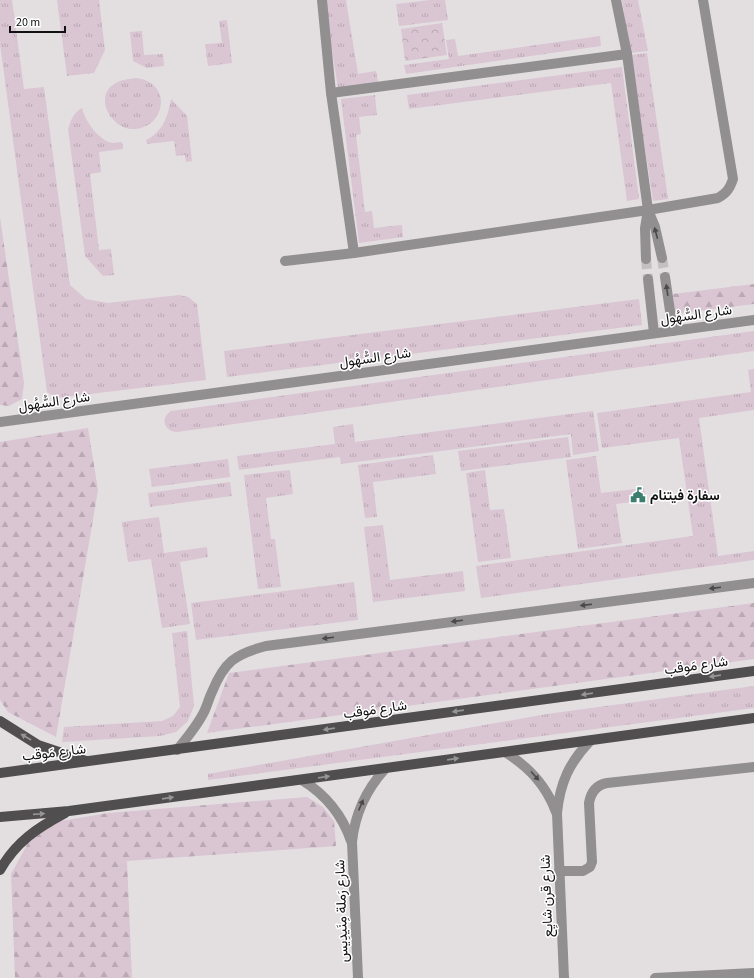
<svg xmlns="http://www.w3.org/2000/svg" width="754" height="978" font-family="'Source Sans 3',Vazirmatn,sans-serif">
<style>
.grass{fill:url(#grass-tufts)}
.forest{fill:url(#forest-firs)}
.park{fill:url(#park-crowns)}
.lines{fill:none;stroke-linecap:round;stroke-linejoin:round}
.minor-tunnel{stroke:#c4c0c2;stroke-width:10;stroke-dasharray:10 5;stroke-linecap:butt}
.minor{stroke:#918f90;stroke-width:10}
.major{stroke:#504e4f;stroke-width:10}
.oneway{fill:#4b4a4b}
.oneway2{fill:#969595}
.labels{text-anchor:middle;stroke-width:3;stroke-linejoin:round;paint-order:stroke}
.street-label{font-size:14px;fill:#121112;stroke:#fff}
.poi-label{font-size:14px;font-weight:bold;fill:#121112;stroke:#fff;text-anchor:start}
</style>
<defs>
<pattern id="grass-tufts" width="24" height="20" patternUnits="userSpaceOnUse"><rect width="24" height="20" fill="#dac5d3"/><path d="M3 7l-1-3M5 7V3M7 7l1-3M15 17l-1-3M17 17v-4M19 17l1-3" fill="none" stroke="#baa8b4"/></pattern>
<pattern id="forest-firs" width="22" height="20" patternUnits="userSpaceOnUse"><rect width="22" height="20" fill="#dac5d3"/><path d="M5 1l3.5 6h-7zM16 11l3.5 6h-7z" fill="#baa8b4"/></pattern>
<pattern id="park-crowns" width="20" height="18" patternUnits="userSpaceOnUse"><rect width="20" height="18" fill="#dac5d3"/><path d="M2 6a3 3 0 1 1 6 0M12 15a3 3 0 1 1 6 0" fill="none" stroke="#baa8b4"/></pattern>
</defs>
<rect width="100%" height="100%" fill="#e3dfe1"/>
<!-- grass -->
<g class="grass">
<path d="M0,0H12L24,89L44,87L70,285L86,299L108,303L179,295L188,297L197,304L206,380L57,398L47,392L0,44Z"/>
<path d="M57,0H99L105,50L94,73L67,76Z"/>
<path d="M324,0H346L358,74L376,71L378,82L338,88Z"/>
<path d="M430,0H445L448,20L399,26L396,4Z"/>
<path d="M622,0H638L648,51L630,53Z"/>
<path d="M227,20L232,63L208,66L205,44L222,43L219,21Z"/>
<path d="M142,31L144,55L163,54L164,66L147,68L133,61L130,32Z"/>
<path d="M600,36L601,46L406,74L404,65L449,59L446,40L455,39L458,56Z"/>
<path d="M647,53L668,199L653,201L631,55Z"/>
<path d="M622,67L639,199L627,201L611,83L409,109L407,95Z"/>
<path d="M137,78C175,84 164,131 131,129C110,127 93,95 116,83C122,79 130,79 137,78Z"/>
<path d="M375,95L377,115L359,117L361,134L356,135L365,212L372,211L374,228L402,225L403,237L359,243L341,99Z"/>
<path d="M171,99L187,116L192,161L186,162L185,155L176,156L174,141L147,144L146,140C163,132 168,116 171,99Z"/>
<path d="M82,108C85,121 99,141 113,143C116,143 119,142 122,142L123,149L99,152L101,172L90,174L99,250L111,249L114,275L103,276L85,256L68,129C71,120 73,113 82,108Z"/>
<path d="M639,299L642,325L227,377L224,351Z"/>
<path d="M754,331V351L177,432C164,432 160,418 171,411Z"/>
<path d="M754,369V410L699,418L718,556L754,551V560L481,598L476,566L693,536L679,438L602,448L597,413L751,392L748,370Z"/>
<path d="M593,411L599,451L573,455L571,434L341,464L340,457L239,470L237,456L335,444L333,427L353,424L355,442Z"/>
<path d="M568,437L571,457L461,471L458,451Z"/>
<path d="M433,455L436,474L373,482L377,517L365,518L358,465Z"/>
<path d="M596,456L601,493L644,488L646,500L616,504L622,543L578,549L566,460Z"/>
<path d="M228,459L230,477L152,487L149,469Z"/>
<path d="M290,470L293,494L266,498L271,539H275L281,587L258,589L244,475Z"/>
<path d="M485,470L490,510L504,509L511,558L478,562L466,473Z"/>
<path d="M230,482L232,496L150,507L148,493Z"/>
<path d="M159,517L164,553L207,547L208,557L180,562L190,624L162,628L151,559L128,562L122,522Z"/>
<path d="M383,525L390,580L463,571L465,591L373,602L364,527Z"/>
<path d="M354,582L358,620L196,640L191,603Z"/>
<path d="M187,631L194,706L188,721L176,732L160,736L62,742L64,727L162,721L173,716L180,707L172,633Z"/>
<path d="M754,686V708L208,780V774L547,714Z"/>
</g>
<!-- forest -->
<g class="forest">
<path d="M0,217L24,383L22,399L9,406L0,405Z"/>
<path d="M754,284V304L675,314L673,294Z"/>
<path d="M88,428L98,490L56,737L8,712L0,700V442Z"/>
<path d="M754,603V659L207,733L229,673Z"/>
<path d="M307,797L323,807L334,821L336,846L127,861L132,978H15L11,874L28,843L55,822L108,813Z"/>
</g>
<!-- park -->
<path class="park" d="M442,23L447,55L405,61L401,29Z"/>
<g class="lines">
<!-- minor-tunnel -->
<g class="minor-tunnel">
<path d="M662,258L665,277"/>
<path d="M646,259L648,279"/>
</g>
<!-- minor -->
<g class="minor">
<path d="M322,0L331,93L354,253"/>
<path d="M616,0L627,54L648,210L655,227L662,258"/>
<path d="M331,93L627,54"/>
<path d="M646,259L645,228L648,210"/>
<path d="M285,261L354,253L648,210L718,198C727,193 730,188 733,179L703,0"/>
<path d="M665,277L673,331"/>
<path d="M648,279L654,333"/>
<path d="M0,422L754,320"/>
<path d="M177,750C187,738 197,726 204,712C207,706 209,698 212,692C224,662 235,654 266,646L754,583"/>
<path d="M505,752C529,767 546,785 556,812"/>
<path d="M302,780C326,795 342,814 351,841"/>
<path d="M559,871H583L590,867L592,862L589,803C591,792 596,785 607,783L754,767"/>
<path d="M358,978L352,842C355,813 366,790 385,769"/>
<path d="M564,978L557,813C560,783 569,763 590,741"/>
<path d="M655,978L754,973"/>
</g>
<!-- major -->
<g class="major">
<path d="M0,721L38,745L86,761"/>
<path d="M0,773L754,671"/>
<path d="M0,817L69,811L754,718"/>
<path d="M0,870C16,842 37,828 65,813"/>
</g>
</g>
<!-- one-way arrows -->
<defs><path id="oneway-solid" d="M-6-.8H1V-3.2L6.5 0L1 3.2V.8H-6Z"/></defs>
<g class="oneway">
<use href="#oneway-solid" transform="translate(656 233) rotate(-105)"/>
<use href="#oneway-solid" transform="translate(667 290) rotate(-98)"/>
<use href="#oneway-solid" transform="translate(715 588) rotate(173)"/>
<use href="#oneway-solid" transform="translate(586 605) rotate(173)"/>
<use href="#oneway-solid" transform="translate(457 621) rotate(173)"/>
<use href="#oneway-solid" transform="translate(328 638) rotate(173)"/>
<use href="#oneway-solid" transform="translate(535 776) rotate(48)"/>
<use href="#oneway-solid" transform="translate(361 805) rotate(-67)"/>
</g>
<g class="oneway2">
<use href="#oneway-solid" transform="translate(715 676) rotate(172)"/>
<use href="#oneway-solid" transform="translate(587 694) rotate(172)"/>
<use href="#oneway-solid" transform="translate(458 711) rotate(172)"/>
<use href="#oneway-solid" transform="translate(329 729) rotate(172)"/>
<use href="#oneway-solid" transform="translate(26 737) rotate(-150)"/>
<use href="#oneway-solid" transform="translate(453 759) rotate(-8)"/>
<use href="#oneway-solid" transform="translate(324 777) rotate(-8)"/>
<use href="#oneway-solid" transform="translate(168 798) rotate(-8)"/>
<use href="#oneway-solid" transform="translate(39 814) rotate(-4)"/>
</g>
<!-- icons -->
<defs>
<g id="civic-bare" transform="scale(1.2)"><path d="M-.6-6.5H3V-4.5H.6V-3L4-1V1h2V6H-6V1h2V-1L-.6-3ZM-1.2 2.5V6h2.4V2.5Z" fill="#3b7d6e" stroke="#fff" stroke-width="2.5" paint-order="stroke"/></g>
</defs>
<g fill-rule="evenodd">
<use href="#civic-bare" x="638" y="495"/>
</g>
<g class="labels">
<!-- street labels -->
<g class="street-label">
<text transform="translate(696 314) rotate(-8)" y="5">شارع السُّهُول</text>
<text transform="translate(375 357) rotate(-8)" y="5">شارع السُّهُول</text>
<text transform="translate(54 401) rotate(-8)" y="5">شارع السُّهُول</text>
<text transform="translate(696 665) rotate(-8)" y="5">شارع مَوقب</text>
<text transform="translate(375 709) rotate(-8)" y="5">شارع مَوقب</text>
<text transform="translate(54 752) rotate(-7)" y="5">شارع مَوقب</text>
<text transform="translate(546 896) rotate(-92)" y="5">شارع قرن شايِع</text>
<text transform="translate(341 911) rotate(-92)" y="5">شارع رَملة مِنَيدِيس</text>
</g>
<!-- poi labels -->
<g class="poi-label">
<text x="650" y="500">سفارة فيتنام</text>
</g>
</g>
<!-- scale -->
<path d="M10 26v6h55v-6" fill="none" stroke="#121112" stroke-width="2"/>
<text x="16" y="26" font-size="12" fill="#121112" stroke="#ffffff" stroke-width="3" paint-order="stroke">20 m</text>
</svg>
